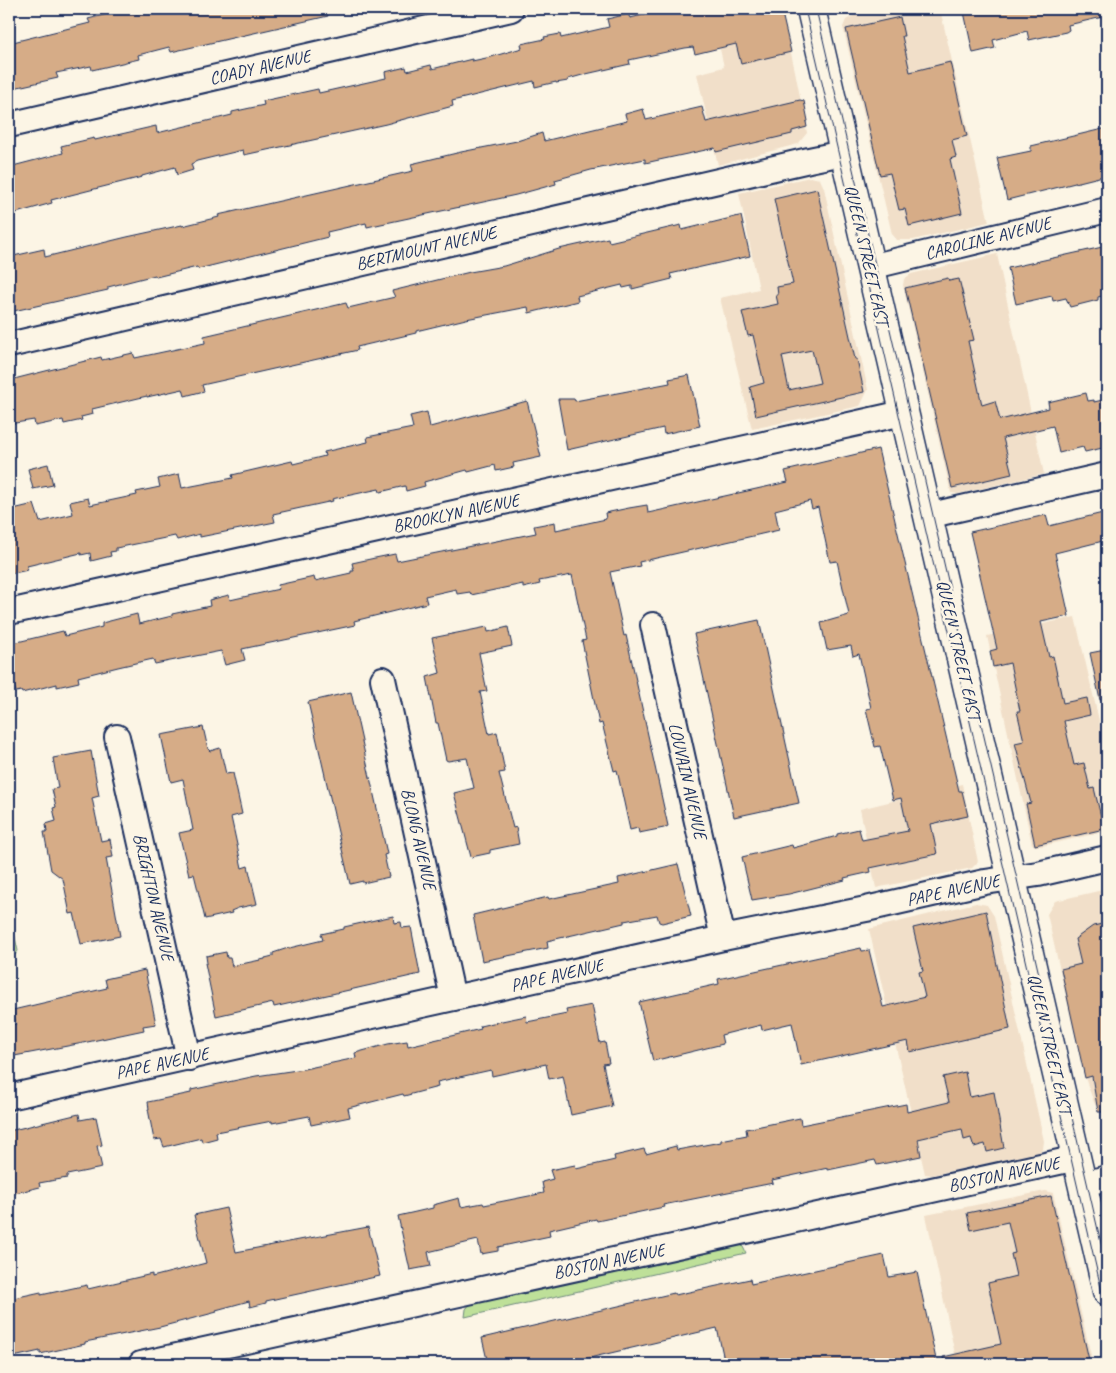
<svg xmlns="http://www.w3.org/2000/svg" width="1116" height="1373" font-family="Caveat,sans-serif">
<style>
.built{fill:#f1dfc9}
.green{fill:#bee099;stroke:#6c887c}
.building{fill:#d6ac87;stroke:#1b2f5e;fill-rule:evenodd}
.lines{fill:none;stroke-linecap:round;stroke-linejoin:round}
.minor-casing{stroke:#1b2f5e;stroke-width:28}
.secondary-casing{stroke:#1b2f5e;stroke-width:31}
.minor{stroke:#fcf5e5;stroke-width:24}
.secondary{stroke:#fcf5e5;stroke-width:28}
.tram{stroke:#1b2f5e;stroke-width:1}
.labels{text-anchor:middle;stroke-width:5;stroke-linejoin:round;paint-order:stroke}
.street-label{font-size:18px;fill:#1b2f5e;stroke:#fcf5e5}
</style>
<rect width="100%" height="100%" fill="#fcf5e5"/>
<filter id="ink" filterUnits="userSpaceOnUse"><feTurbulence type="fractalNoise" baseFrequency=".02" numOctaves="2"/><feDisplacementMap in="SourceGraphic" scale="10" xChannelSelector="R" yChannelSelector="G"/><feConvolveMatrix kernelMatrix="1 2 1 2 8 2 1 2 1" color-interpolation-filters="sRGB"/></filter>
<g filter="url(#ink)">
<!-- built -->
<g class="built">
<path d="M711,9H781L795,71L807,133L798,144L718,165L697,74L724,67Z"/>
<path d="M880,9H940L989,222L913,240H897L892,234L843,27L846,20L855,15Z"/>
<path d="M810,177L820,179L824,188L868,390L860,406L752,429L720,298L759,289L739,193Z"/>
<path d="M997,254L1044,474L958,494L951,493L903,285L904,279L911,274Z"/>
<path d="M1075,617L1107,755V831L1042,846H1035L1032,844L987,636Z"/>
<path d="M962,784L978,862L972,868L876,888L860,809Z"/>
<path d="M1107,889V1102L1095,1105L1085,1078L1047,914L1055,901Z"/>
<path d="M976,903L987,905L994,916L1044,1141L1043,1149L1038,1153L932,1175L925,1174L869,929Z"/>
<path d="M1045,1191L1053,1193L1093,1364H957L926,1215Z"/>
</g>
<!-- green -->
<g class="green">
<path d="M9,910L18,951L13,957L9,959Z"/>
<path d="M739,1243L743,1247L746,1253L465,1317L466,1309L470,1304Z"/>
</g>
<!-- building -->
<g class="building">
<path d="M127,9H132L136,14L155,9H327L328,16L171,52L169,47L138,55L139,59L92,70L91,66L56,73L58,78L9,89V43L90,23L88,19Z"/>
<path d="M669,9H781L791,52L741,64L736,44L695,54L693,47L685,48L629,60L630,64L586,74L568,79V81L556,83V82L535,87L534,81L452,101L453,106L386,124L244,155L243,150L197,161L191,164L193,170L177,175L175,167L142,176V177L51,200L52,203L9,215V167L63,153L61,146L94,138L95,140L156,126L157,133L232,115V112L264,105L263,101L318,89L319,93L386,78L385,72L406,67L407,71L431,65L432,69L472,59V61L491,57L522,48L521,44L545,39L544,37L560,34L561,38L609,27L607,19L628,14L630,18Z"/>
<path d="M970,9H1107V16L1068,25L1069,30L1066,32L1029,40L1027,31L993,40L995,48L973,53L964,12L970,11Z"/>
<path d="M900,17L904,36H902L910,72L950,62L967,136L952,140L956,157L950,159L962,213L909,226L905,209L899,210L890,173L880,175L846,29Z"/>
<path d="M800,100L804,101L808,121L806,122L807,127L792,131V134L716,152L715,148L645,163V159L591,170L555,180L556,184L516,195L367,227L366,223L327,232L328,237L198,269L197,267L156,277L155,275L108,287V290L9,312V257L44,249L45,257L127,237L182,225V226L219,217L218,215L413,171L411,164L461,152L517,141L542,133L544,141L627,121L625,114L643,109L646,120L702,107L706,122Z"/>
<path d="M1107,128V175L1007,200L997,158L1031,151V146Z"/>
<path d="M817,189L855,359H857L864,392L756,416L750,387L764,383L753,335L748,336L742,312L778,304L776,295H778L777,287L793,284L774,199ZM812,350L820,383L789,390L782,356Z"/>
<path d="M739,216H741L750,256L670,274L672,279L632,289V286L623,288L622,285L577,296L578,301L529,313L528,307L466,319L416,331V333L357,347L358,350L202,385L204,391L185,396L183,389L147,397V396L92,409L93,414L81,417L82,420L64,424L63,420L35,426L34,420L9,424V381L18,378L101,357L102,360L133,353L135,358L205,343L204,336L346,303L348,308L395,297L392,291L470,272L504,266L559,249L608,238L609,242L681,225L682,230Z"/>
<path d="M1107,246V295L1098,297V300L1070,307L1066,298L1053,301L1052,296L1016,304L1008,268Z"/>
<path d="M948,278L949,281L959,279L974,340L968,341L982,405L995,401L1000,420L1049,408L1048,402L1086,393L1088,401L1094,400V402L1107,399V447L1085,452L1083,447L1059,453L1053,426L1003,438L1012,474L952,488L905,288Z"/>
<path d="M689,375L700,426L664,434L663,428L567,450L558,399H574L575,401L670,383L669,379Z"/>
<path d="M527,401L541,457L513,463L514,467L496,471L495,465L468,472L467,470L424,482L425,486L406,491L405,486L380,492L379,489L332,499L333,501L273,514L275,522L200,537V534L177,540L175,536L116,548V551L110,552L111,556L91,561L90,553L81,555V553L27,566L28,570L9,574V510L34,504L40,522L73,514L70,502L88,498L90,505L137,495L136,492L160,487L158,479L179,474L182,488L233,478L232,475L292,461L293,464L325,456L324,452L368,442L367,437L413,428L410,416L427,412L430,427Z"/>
<path d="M878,449L959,791H962L968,816L931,824L937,854L870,868L871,872L844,878L845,880L789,894L752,900L742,857L792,845L793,848L837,836V834L859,829L862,840L908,831L901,798L893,800L880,746L875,747L866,709L871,708L859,654L853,656L851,646L827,650L821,623L849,615L837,561L830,562L818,507L812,509L810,501L775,510L779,530L639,562L640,566L610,572L624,636L626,635L668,826L664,828L639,833L638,828L630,830L617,770L614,771L602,723L599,724L598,719L582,641L586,640L572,575L539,581L540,584L523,588V584L471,595L470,592L457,594L456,589L425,596L427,603L354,621L355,625L242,649L245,660L225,665L221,651L155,664L153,659L118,667L78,677L79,682L57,687V684L22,693L21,691L16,692L13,683L9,684V644L63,631L65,636L102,627V623L137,614L139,624L172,616V614L210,606L209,600L229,595L230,600L279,589L278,585L314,577L315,581L351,573V571H354L352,563L375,558L395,554L397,561L536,533L534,526L555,522L556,530L606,519L605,513L629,508L647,505L648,513L684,505L788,482L785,471Z"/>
<path d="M48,464L53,485L33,489L28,469Z"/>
<path d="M1107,512V540L1055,553L1069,616L1041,622L1049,657L1053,656L1063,703L1087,698L1090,715L1064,721L1074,765L1084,763L1090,789L1094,788L1104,829L1035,845L1026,804L1031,803L1015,743L1024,741L1017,711H1020L1010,663L993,667L990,651L997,649L970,532L1046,515L1049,526Z"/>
<path d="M759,620L799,803L734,817L694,634Z"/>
<path d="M487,627L488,632L508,627L512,646L479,653L487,691L480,692L489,734L497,732L505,772L499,773L513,828L516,827L519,844L490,850V853L471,857L454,793L474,788L467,758L448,761L446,760L438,723H436L427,677L440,673L432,638Z"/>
<path d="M1105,650L1107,659V699L1100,700L1090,653Z"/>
<path d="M351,692L386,849L387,854L384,855L389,877L363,883V881L350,884L308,702Z"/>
<path d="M203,727L208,749L210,751L220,748L226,774L233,773L242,814L231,817L242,868L248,866L257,904L238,908L231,911L232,913L205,919L194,874L189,875L179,833L193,830L183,779L171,782L161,735Z"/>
<path d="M91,751L99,796L92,798L101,841L110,839L113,857L106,858L120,936L81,944L74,913L70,914L63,879L51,870L44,832H47L46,824L56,821L53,808L56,807L52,789L58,788L53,758Z"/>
<path d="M678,864L691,916L662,923L659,922L657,915L624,921V923L547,941L548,948L482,961L473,915L548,897L549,899L619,884L618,878Z"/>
<path d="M986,911L1010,1029L910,1052L908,1041L801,1065L792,1023L762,1030L761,1025L721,1035L723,1044L653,1061L639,1002L719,984L718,979L861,948L862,951L869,950L883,1007L925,997L919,972L923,971L913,928Z"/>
<path d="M393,916L394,923L401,922L402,928L411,927L420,974L274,1007L273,1003L216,1016L205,963H207L206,956L226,952L227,958H230L232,966L265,959V958L273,956V953L285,949L323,940L321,934L344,929V927Z"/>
<path d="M1107,923V1112H1098L1092,1076L1085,1078L1061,969L1081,964L1075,939L1093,926Z"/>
<path d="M145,970L156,1024L143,1026L144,1030L78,1044L9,1057V1026L16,1024L13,1010L107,988L105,979Z"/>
<path d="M592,1005L600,1043L605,1042L609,1063L603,1064L612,1106L571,1115L563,1076L549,1079L546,1064L492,1076L491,1070L437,1082L438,1087L404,1096L403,1094L348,1108L350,1117L311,1125L309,1116L272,1123V1121L216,1132L217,1138L202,1142L201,1138L164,1147L161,1139L154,1140L148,1109H149L148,1102L191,1093V1090L256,1076L304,1069L356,1058L355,1053L388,1044L407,1041L408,1046L481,1029L480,1026L497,1022L526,1016L527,1022L567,1014L566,1010Z"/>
<path d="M965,1072L970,1097L994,1092L1004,1148L987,1152L985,1144L974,1147L971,1138L964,1140L962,1129L918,1139L921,1156L877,1165L875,1160L828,1170V1168L772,1180L773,1183L663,1205L664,1207L597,1221L596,1219L549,1230L550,1236L498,1247V1251L481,1254L478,1240L428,1252L431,1266L410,1270L398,1216L433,1208V1205L459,1198L461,1207L483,1203L484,1205L544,1193L542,1182L553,1179L550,1170L575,1165L576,1169L615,1160L614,1156L644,1149L646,1154L676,1146L677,1150L721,1142V1140L747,1135L746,1129L800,1118L801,1125L906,1104L907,1112L949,1102L943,1077Z"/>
<path d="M79,1114L80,1120L96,1117L102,1145L97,1146L102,1168L67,1175V1178L39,1183L40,1187L11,1194L9,1182V1131Z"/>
<path d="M1051,1196L1090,1364H944L943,1357L1001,1344L988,1283L1016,1276L1011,1254L1015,1253L1008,1222L971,1230L967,1213Z"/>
<path d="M226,1208L236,1252L368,1227L380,1276L266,1301V1303L250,1307L249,1301L216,1310L217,1312L160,1327L85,1342V1344L40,1354V1351L9,1358V1299L41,1292V1295L87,1285L88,1289L152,1274V1277L206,1263L194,1215Z"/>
<path d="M884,1255L889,1277L917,1272L937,1364H725L717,1328L568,1363L567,1361L553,1364H488L482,1338L674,1293L675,1295L750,1279L751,1284Z"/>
</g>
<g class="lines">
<!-- minor casing -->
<g class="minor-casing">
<g id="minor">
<path d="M9,125L511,9"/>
<path d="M870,267L1107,210"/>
<path d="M9,345L809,160L843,153"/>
<path d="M927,516L1107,475"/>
<path d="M9,612L903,413"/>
<path d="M653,625L723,938"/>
<path d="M383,679L453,998"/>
<path d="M117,737L189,1058"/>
<path d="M9,1097L723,938L866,909L985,882L1038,874L1107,858"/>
<path d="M1083,1184L1107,1178"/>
<path d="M141,1364L1077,1158"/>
</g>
</g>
<!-- secondary casing -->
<g class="secondary-casing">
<path id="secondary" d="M811,9L1107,1291"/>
</g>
<!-- minor -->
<use href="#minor" class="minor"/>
<!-- secondary -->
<use href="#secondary" class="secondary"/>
<!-- tram -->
<g class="tram">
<path d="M805,9L1107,1314"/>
<path d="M816,9L1107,1269"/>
</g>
</g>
</g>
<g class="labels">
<!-- street labels -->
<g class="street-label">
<text transform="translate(260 67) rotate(-13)" y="6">COADY AVENUE</text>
<text transform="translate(988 238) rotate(-14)" y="6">CAROLINE AVENUE</text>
<text transform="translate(426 248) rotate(-13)" y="6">BERTMOUNT AVENUE</text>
<text transform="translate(867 255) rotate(77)" y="6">QUEEN STREET EAST</text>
<text transform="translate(456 513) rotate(-12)" y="6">BROOKLYN AVENUE</text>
<text transform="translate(959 650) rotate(77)" y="6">QUEEN STREET EAST</text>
<text transform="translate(688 781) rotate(77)" y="6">LOUVAIN AVENUE</text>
<text transform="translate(419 839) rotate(77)" y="6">BLONG AVENUE</text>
<text transform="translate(953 890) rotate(-12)" y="6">PAPE AVENUE</text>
<text transform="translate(154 897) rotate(77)" y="6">BRIGHTON AVENUE</text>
<text transform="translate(557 975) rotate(-13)" y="6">PAPE AVENUE</text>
<text transform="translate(1050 1044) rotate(77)" y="6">QUEEN STREET EAST</text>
<text transform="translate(162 1063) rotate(-12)" y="6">PAPE AVENUE</text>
<text transform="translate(1004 1174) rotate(-12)" y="6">BOSTON AVENUE</text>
<text transform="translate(609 1261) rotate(-12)" y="6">BOSTON AVENUE</text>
</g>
</g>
<!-- margin -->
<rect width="1116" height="1373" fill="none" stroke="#fcf5e5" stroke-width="30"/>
<rect x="15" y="15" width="1086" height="1343" fill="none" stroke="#1b2f5e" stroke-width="2" filter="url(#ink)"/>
</svg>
